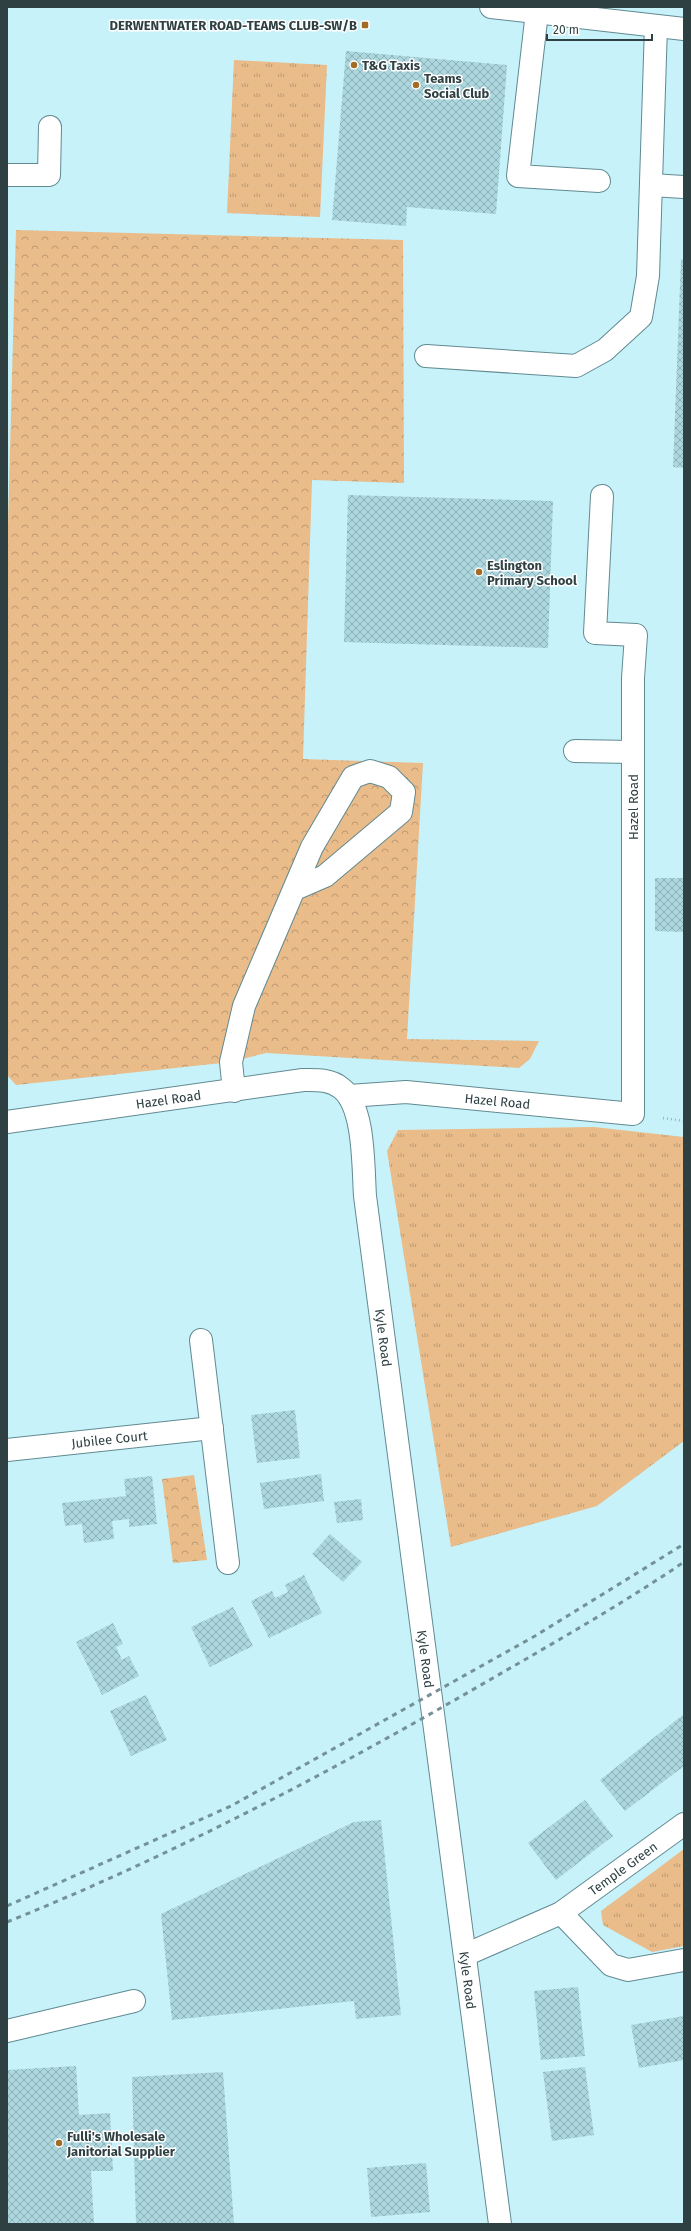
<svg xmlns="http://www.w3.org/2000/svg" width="691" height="2231" font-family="'Fira Sans',sans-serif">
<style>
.grass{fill:url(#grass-tufts)}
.park{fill:url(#park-crowns)}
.building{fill:url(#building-cross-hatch)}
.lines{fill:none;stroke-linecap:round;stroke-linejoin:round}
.minor-casing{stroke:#618a91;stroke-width:24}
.path{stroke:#93b5bb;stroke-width:2.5;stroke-dasharray:1 3;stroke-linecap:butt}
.minor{stroke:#fff;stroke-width:22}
.rail{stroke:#749197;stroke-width:3;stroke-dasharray:5 5;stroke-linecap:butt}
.poi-dot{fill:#a26c26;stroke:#fff;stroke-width:1.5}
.labels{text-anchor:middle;stroke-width:3;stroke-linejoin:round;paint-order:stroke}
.poi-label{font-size:13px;font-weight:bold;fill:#2f4043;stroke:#fff;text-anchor:start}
.street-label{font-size:13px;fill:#2f4043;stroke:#fff}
</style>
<defs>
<pattern id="grass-tufts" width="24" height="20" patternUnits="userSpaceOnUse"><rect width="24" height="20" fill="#e9bc8a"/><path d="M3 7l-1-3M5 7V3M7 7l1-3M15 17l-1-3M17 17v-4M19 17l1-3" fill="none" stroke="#bd9a72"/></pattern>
<pattern id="park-crowns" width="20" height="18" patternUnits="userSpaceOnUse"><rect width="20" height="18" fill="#e9bc8a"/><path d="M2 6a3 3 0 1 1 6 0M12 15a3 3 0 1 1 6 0" fill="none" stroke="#bd9a72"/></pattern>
<pattern id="building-cross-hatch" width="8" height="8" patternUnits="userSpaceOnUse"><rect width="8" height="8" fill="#acd7df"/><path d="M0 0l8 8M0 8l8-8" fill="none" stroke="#8cb0b6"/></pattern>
</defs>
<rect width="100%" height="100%" fill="#c7f2fa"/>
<!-- grass -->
<g class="grass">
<path d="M234,60L327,65L320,217L227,213Z"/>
<path d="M594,1127L684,1137V1441L597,1506L451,1547L387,1151L398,1130Z"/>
<path d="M684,1849V1946L652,1952L603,1925L601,1911Z"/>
</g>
<!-- park -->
<g class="park">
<path d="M16,230L403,240L404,483L312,480L303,759L423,763L407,1039L539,1041L530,1059L519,1068L266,1053L231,1062L16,1085L7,1075V561Z"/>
<path d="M194,1475L207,1560L173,1563L162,1479Z"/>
</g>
<!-- building -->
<g class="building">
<path d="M346,51L507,65L496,214L407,207L406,226L332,220Z"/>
<path d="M681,259L684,260V468L673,467Z"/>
<path d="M348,495L553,501L548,648L344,642Z"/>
<path d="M655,878H684V932L655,931Z"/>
<path d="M295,1410L300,1458L257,1463L251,1415Z"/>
<path d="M321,1474L324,1501L264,1509L260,1483Z"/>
<path d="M152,1476L157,1524L129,1527V1519L112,1521L114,1539L84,1543L82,1524L65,1526L62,1503L126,1496L124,1479Z"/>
<path d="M361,1499L363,1520L337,1523L334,1502Z"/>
<path d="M330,1534L362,1562L343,1582L312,1554Z"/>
<path d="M304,1575L322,1613L269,1638L251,1601L272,1591L275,1598L288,1592L285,1585Z"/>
<path d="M233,1607L253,1646L210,1667L191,1627Z"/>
<path d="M113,1623L123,1644L116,1647L119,1653L122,1660L129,1656L139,1676L102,1695L76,1642Z"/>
<path d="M146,1695L167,1740L131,1756L110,1711Z"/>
<path d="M684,1714V1766L625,1811L600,1780Z"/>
<path d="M585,1800L613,1836L556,1880L528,1843Z"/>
<path d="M381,1820L401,2015L356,2019L354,2001L172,2020L161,1914L354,1822Z"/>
<path d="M578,1987L585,2056L541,2060L534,1991Z"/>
<path d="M684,2016V2060L639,2068L631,2025Z"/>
<path d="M76,2066L79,2115L110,2113L113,2171H91L94,2224H7V2070Z"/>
<path d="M585,2067L594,2135L552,2141L543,2072Z"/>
<path d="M223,2072L234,2224H136L132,2077Z"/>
<path d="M426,2163L430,2212L371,2217L367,2168Z"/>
</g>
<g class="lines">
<!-- minor casing -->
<g class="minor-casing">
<g id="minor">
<path d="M491,7L684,29"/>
<path d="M537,12L518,176L599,181"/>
<path d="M7,175H49L50,127"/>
<path d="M651,185L684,187"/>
<path d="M426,356L576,366L605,350L641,317L648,276L656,26"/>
<path d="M575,751L633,752"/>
<path d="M234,1091L231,1062L244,1006L312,847L353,777L370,771L389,777L404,792L401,812L325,876L295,889"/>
<path id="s1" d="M349,1096L406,1092L633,1114V678L636,635L595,633L602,496"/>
<path id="s2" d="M7,1122L303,1080C316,1080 330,1079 341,1088C365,1106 363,1167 365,1196L500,2224"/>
<path d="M201,1340L228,1563"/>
<path id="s3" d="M7,1450L212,1428"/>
<path d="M561,1913L611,1965L628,1970L684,1960"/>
<path id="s4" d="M465,1955L561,1913L684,1824"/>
<path d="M7,2031L134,2001"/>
</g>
</g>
<!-- path -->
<path class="path" d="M663,1118L684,1121"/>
<!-- minor -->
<use href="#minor" class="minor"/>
<!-- rail -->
<g class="rail">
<path d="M7,1906L231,1806L535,1636L684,1544"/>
<path d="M7,1922C176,1854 336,1769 493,1678C557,1641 622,1604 684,1562"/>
</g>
</g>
<!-- markers -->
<g class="poi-dot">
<rect x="361" y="21" width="8" height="8" rx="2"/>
<circle cx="354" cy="65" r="4"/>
<circle cx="416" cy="85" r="4"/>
<circle cx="479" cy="572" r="4"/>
<circle cx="59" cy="2143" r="4"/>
</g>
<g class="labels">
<!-- poi labels -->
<g class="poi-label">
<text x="357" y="30" text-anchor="end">DERWENTWATER ROAD-TEAMS CLUB-SW/B</text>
<text x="362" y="70">T&amp;G Taxis</text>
<text x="424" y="83">Teams<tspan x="424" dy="15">Social Club</tspan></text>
<text x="487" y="570">Eslington<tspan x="487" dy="15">Primary School</tspan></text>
<text x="67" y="2141">Fulli's Wholesale<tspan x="67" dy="15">Janitorial Supplier</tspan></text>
</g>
<!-- street labels -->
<g class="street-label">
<text transform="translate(633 807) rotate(-90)" y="5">Hazel Road</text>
<text dy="5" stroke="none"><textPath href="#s2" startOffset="163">Hazel Road</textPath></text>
<text dy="5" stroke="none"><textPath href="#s1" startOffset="149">Hazel Road</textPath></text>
<text dy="5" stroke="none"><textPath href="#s2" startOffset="595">Kyle Road</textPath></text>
<text dy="5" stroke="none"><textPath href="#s3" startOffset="103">Jubilee Court</textPath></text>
<text dy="5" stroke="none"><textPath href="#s2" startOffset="919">Kyle Road</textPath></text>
<text dy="5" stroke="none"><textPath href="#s4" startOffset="181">Temple Green</textPath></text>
<text dy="5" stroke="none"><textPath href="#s2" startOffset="1243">Kyle Road</textPath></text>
</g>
</g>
<!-- border -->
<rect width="691" height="2231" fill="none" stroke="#2f4043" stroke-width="16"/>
<!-- scale -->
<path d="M547 34v6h105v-6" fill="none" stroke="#2f4043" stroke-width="2"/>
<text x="553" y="34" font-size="12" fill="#2f4043" stroke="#ffffff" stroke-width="3" paint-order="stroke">20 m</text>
</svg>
